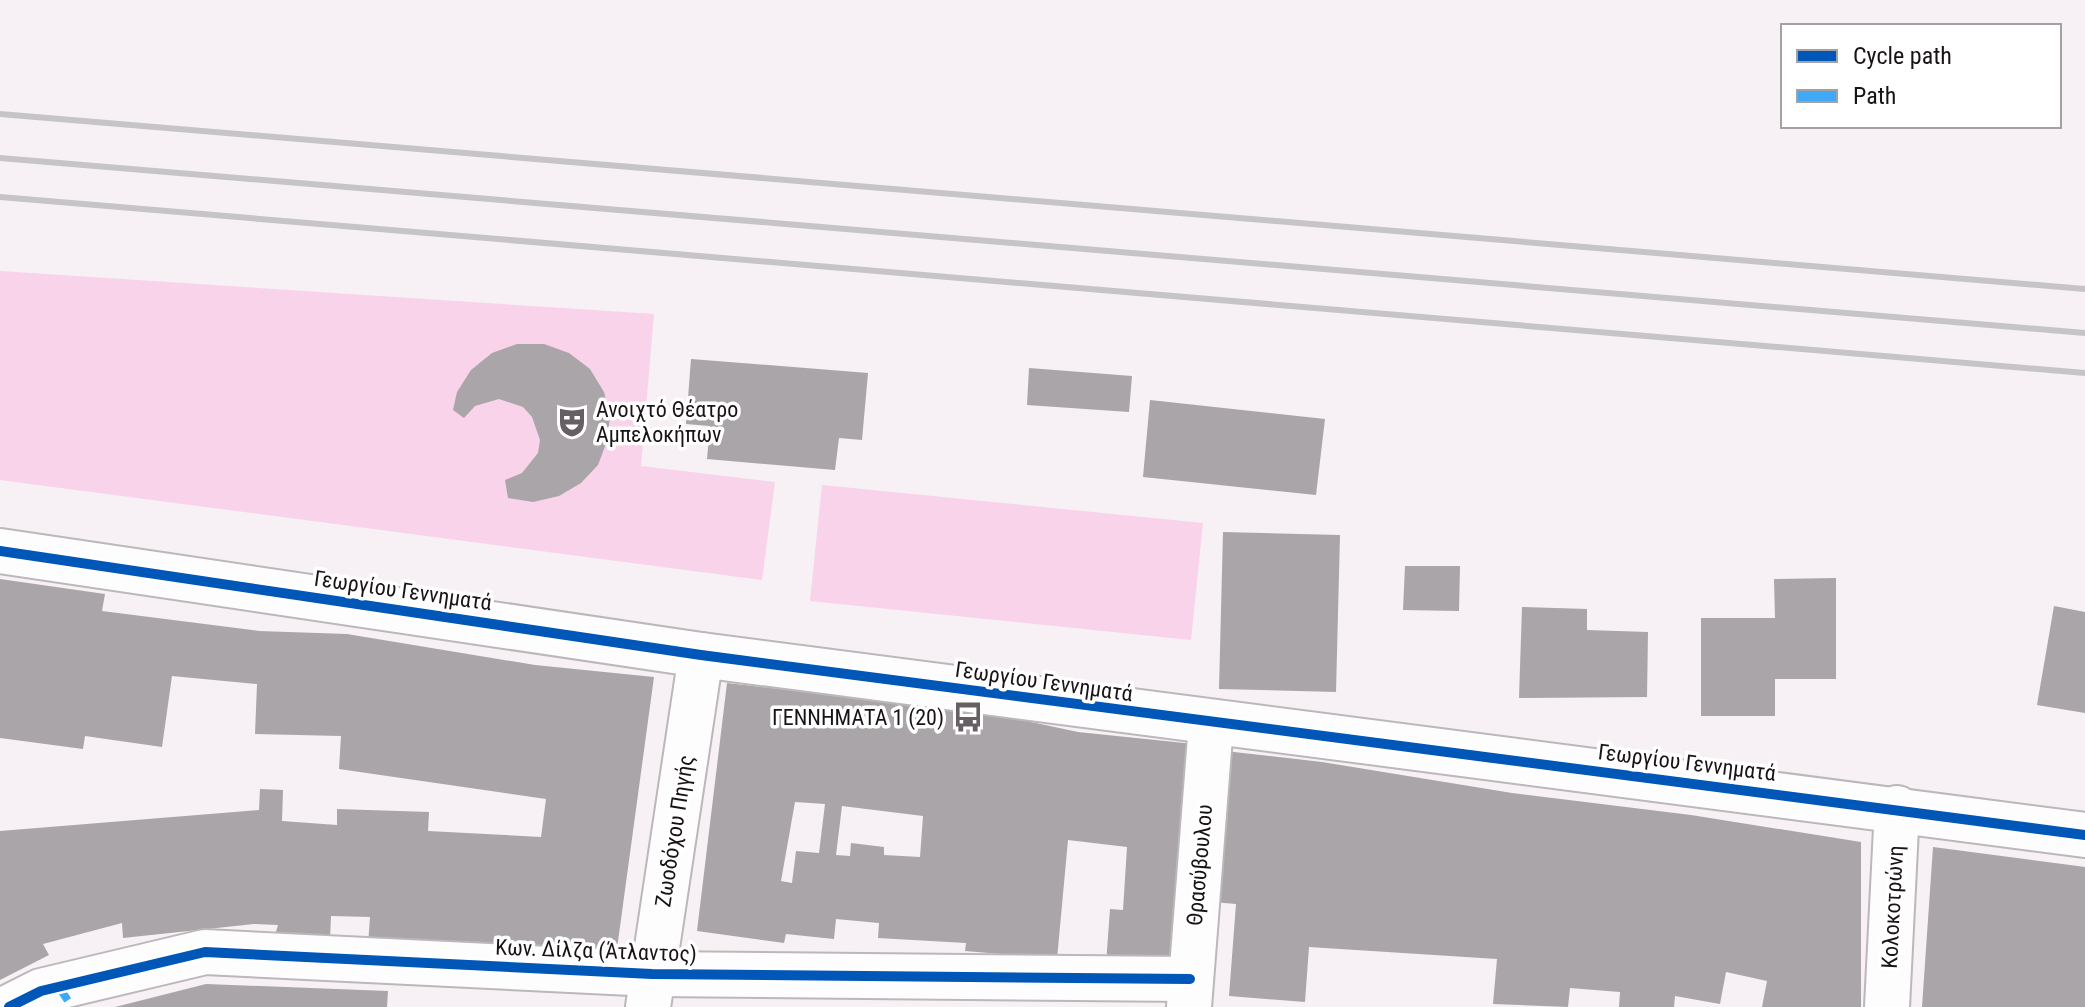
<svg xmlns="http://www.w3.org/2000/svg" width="2085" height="1007" font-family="'Roboto Condensed',sans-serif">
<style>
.green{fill:#f8d3ea}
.building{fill:#a9a5a8;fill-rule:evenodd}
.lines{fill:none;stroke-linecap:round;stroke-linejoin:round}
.minor-casing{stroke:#bcb7ba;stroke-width:48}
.minor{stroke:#fefdfd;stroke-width:44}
.rail{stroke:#c6c4c5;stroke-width:6}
.quiet{stroke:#3fa9f5;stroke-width:8;stroke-dasharray:16 8;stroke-linecap:butt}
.cycleway-casing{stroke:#fff;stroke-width:15}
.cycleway{stroke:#0057b8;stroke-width:10}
.labels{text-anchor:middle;stroke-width:7;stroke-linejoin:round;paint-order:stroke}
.poi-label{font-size:22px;fill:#181316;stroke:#fff;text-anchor:start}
.street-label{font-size:22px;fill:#181316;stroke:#fff}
</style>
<rect width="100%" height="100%" fill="#f7f0f4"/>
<!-- green -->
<g class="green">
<path d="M0,271L654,314L641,466L775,482L762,580L0,480Z"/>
<path d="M822,485L1203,523L1191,640L810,601Z"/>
</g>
<!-- building -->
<g class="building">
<path d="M517,344H544L569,353L590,369L604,392L610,416L607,441L598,465L581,483L559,496L533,502L508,498L505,480L522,473L538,453L540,440L532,417L523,407L499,399L475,406L464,418L453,410L457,392L471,370L492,353Z"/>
<path d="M691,359L868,373L862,440L839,438L835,470L707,459L710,426L686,424Z"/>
<path d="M1029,368L1132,376L1129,412L1027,405Z"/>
<path d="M1150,400L1325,419L1316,495L1143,477Z"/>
<path d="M1223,532L1340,535L1336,692L1219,689Z"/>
<path d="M1405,566H1460L1459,611L1403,610Z"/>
<path d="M1836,578V679H1775V716H1701V618H1775L1774,579Z"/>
<path d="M0,579L105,594L102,611L259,631L347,634L535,665L654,677L616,956L525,944L424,940V946L368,945L370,917L331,916L330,939L275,935L278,925L254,924L123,938L122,923L43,944L49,955L0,980V831L259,810L260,789L283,790L282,821L337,825V809L429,812L428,831L541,837L546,799L339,769L341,736L255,734L257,684L172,676L162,747L85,736L83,749L0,738Z"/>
<path d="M2054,606L2085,612V713L2037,705Z"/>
<path d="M1522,607L1587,609V630L1648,632L1647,697L1519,698Z"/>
<path d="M727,683L984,712L1078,732L1194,744L1178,969L1106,964L1110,909L1123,910L1127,847L1068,840L1057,959L965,951L966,943L878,938L879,923L836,919L834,939L786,934L784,943L697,931ZM795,802L825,804L819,853L796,851L792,883L781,881ZM842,806L923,816L920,857L884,855V847L851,843L850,856L836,855Z"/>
<path d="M1225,751L1322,762L1512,793L1691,815L1861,842V1007H1762L1767,981L1726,972L1720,1004L1675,996L1674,1007H1619L1620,992L1570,988L1568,1007L1493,1004L1497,959L1309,947L1305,1002L1229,996L1236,904L1213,902Z"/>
<path d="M1933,847L2085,867V1007H1922Z"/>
<path d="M206,984L388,991L387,1007H115Z"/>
</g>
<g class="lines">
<!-- minor casing -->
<g class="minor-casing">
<g id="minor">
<path d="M0,551L701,655L2085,835"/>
<path d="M9,1007L41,991L205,952L652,974L1190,979"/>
<path d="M648,1007L701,655"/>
<path d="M1189,1007L1211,724"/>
<path d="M1887,1007L1897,808"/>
</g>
</g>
<!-- minor -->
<use href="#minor" class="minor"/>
<!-- rail -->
<g class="rail">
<path d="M0,114L2085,289"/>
<path d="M0,158L2085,333"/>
<path d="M0,197L2085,373"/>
</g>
<!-- quiet -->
<path class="quiet" d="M59,987L72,1007"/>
<!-- cycleway casing -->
<g class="cycleway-casing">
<g id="cycleway">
<path d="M0,551L701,655L2085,835"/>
<path d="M9,1007L41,991L205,952L652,974L1190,979"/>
</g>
</g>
<!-- cycleway -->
<use href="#cycleway" class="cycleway"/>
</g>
<!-- icons -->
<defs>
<g id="theatre-bare" transform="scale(2.4)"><path d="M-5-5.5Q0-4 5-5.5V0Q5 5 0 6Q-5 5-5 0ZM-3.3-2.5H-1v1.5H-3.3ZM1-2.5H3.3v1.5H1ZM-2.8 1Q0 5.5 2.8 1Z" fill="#666064" stroke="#fff" stroke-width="2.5" paint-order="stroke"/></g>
<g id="bus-bare" transform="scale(2.4)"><path d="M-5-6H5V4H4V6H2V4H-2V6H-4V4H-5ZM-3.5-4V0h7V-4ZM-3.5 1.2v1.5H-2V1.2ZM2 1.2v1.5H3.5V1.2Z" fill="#666064" stroke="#fff" stroke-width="2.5" paint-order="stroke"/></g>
</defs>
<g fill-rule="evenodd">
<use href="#theatre-bare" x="572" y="422"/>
<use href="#bus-bare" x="968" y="717"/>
</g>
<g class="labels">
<!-- poi labels -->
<g class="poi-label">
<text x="596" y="417">Ανοιχτό Θέατρο<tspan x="596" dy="25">Αμπελοκήπων</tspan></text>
<text x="944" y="725" text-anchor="end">ΓΕΝΝΗΜΑΤΑ 1 (20)</text>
</g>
<!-- street labels -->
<g class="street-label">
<text transform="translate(403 590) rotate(8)" y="8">Γεωργίου Γεννηματά</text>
<text transform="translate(1044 681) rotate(8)" y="8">Γεωργίου Γεννηματά</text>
<text transform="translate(1687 762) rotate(7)" y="8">Γεωργίου Γεννηματά</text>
<text transform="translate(674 831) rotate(-81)" y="8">Ζωοδόχου Πηγής</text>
<text transform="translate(1199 865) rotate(-85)" y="8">Θρασύβουλου</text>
<text transform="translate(1892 907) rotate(-87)" y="8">Κολοκοτρώνη</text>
<text transform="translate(596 950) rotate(2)" y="8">Κων. Δίλζα (Άτλαντος)</text>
</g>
</g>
<!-- legend -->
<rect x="1781" y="24" width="280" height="104" fill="#ffffff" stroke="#a3a1a2" stroke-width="2"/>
<rect x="1797" y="50" width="40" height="12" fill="#0057b8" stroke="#a3a1a2" stroke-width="2"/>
<text x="1853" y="64" font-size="24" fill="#181316">Cycle path</text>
<rect x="1797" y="90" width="40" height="12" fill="#3fa9f5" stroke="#a3a1a2" stroke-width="2"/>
<text x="1853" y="104" font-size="24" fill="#181316">Path</text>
</svg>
